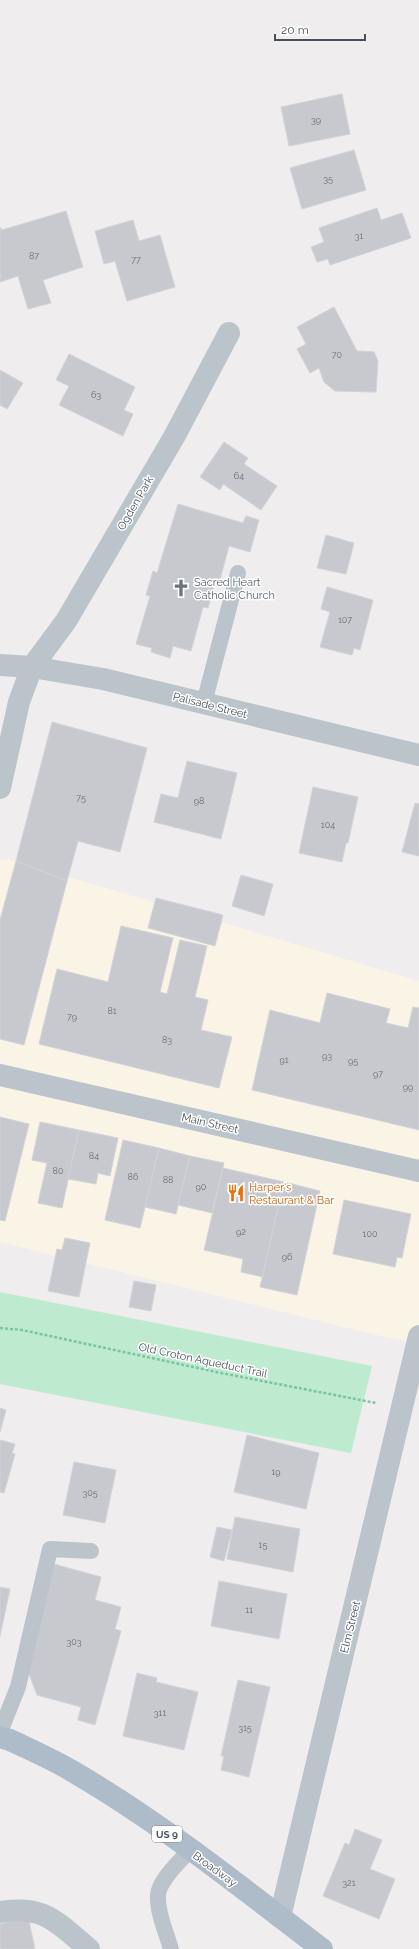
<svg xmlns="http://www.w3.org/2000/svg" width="419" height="1949" font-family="Raleway,sans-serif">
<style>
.commercial{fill:#faf4e7}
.green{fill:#beeacf}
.building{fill:#c7c9cf;stroke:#d1d3d8}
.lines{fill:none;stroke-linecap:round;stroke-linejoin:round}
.path{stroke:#79c59f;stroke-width:2.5;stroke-dasharray:3 2;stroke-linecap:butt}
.service{stroke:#bcc4cb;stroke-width:16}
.minor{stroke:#bcc4cb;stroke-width:22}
.primary{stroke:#aebcca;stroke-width:22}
.labels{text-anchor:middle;stroke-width:3;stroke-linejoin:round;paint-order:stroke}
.number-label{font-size:9px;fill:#676e76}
.shield{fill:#fff;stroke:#7e848b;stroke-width:1}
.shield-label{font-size:10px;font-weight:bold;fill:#475059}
.street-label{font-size:11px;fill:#475059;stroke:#fff}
.worship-label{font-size:11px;fill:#5b616d;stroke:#fff;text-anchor:start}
.food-label{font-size:11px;fill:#c56008;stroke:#fff;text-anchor:start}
</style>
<rect width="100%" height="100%" fill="#efeded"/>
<!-- commercial -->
<path class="commercial" d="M8,859L419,981V1344L372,1334L0,1242V860Z"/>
<!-- green -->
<path class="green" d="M0,1292L372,1366L351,1453L0,1384Z"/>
<!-- building -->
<g class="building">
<path d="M342,94L350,134L289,146L281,107Z"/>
<path d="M354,150L366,190L302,209L290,168Z"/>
<path d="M377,208L381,220L402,213L411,238L330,265L328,259L317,262L311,247L324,242L319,228Z"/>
<path d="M66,211L83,267L43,280L51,303L28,309L18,276L0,282V227L2,230Z"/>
<path d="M133,220L139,241L160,235L175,287L127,301L115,261L104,264L95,231Z"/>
<path d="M334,307L357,351L374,352L378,361L376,392L335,391L324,382L319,368L310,373L297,349L306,344L297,327Z"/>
<path d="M69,354L135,387L124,410L133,414L123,436L59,405L69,386L56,380Z"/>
<path d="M0,370L23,383L7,409L0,405Z"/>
<path d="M224,442L248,458L244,464L277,486L261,510L223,484L220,490L200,477Z"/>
<path d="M178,504L243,523L246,516L259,520L250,552L229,546L220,580L216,579L208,608L203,607L191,651L173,646L170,658L151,652L152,648L136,644L150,596L146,595L153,571L157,573Z"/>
<path d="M326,535L354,543L346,574L317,568Z"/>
<path d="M327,587L373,600L360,650L354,648L352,655L320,647L330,612L321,609Z"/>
<path d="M52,722L147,748L120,852L78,841L67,881L16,861Z"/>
<path d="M187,761L237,773L221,839L154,822L161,794L178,798Z"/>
<path d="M313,787L358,797L348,843H346L342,862L299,853Z"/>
<path d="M415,803L419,804V856L402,852Z"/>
<path d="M16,861L67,881L24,1045L0,1039V920Z"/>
<path d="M241,875L273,884L264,916L232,906Z"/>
<path d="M156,898L223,915L215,946L148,928Z"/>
<path d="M121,926L173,938L160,992L167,994L180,940L207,946L195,997L208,1000L201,1030L232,1037L219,1088L39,1044L57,969L108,982Z"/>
<path d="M327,993L390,1009L386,1023L408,1028L413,1007L419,1008V1130L252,1090L270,1010L320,1023Z"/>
<path d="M0,1117L29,1124L5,1221L0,1220Z"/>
<path d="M40,1122L79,1130L62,1208L38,1203L47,1163L32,1160Z"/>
<path d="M79,1130L118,1138L110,1176L98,1173L96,1184L68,1179Z"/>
<path d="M123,1140L159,1148L140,1228L105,1220Z"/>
<path d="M159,1148L190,1156L176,1214L145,1207Z"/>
<path d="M190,1156L224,1163L212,1213L178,1205Z"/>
<path d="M223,1168L284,1182L263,1277L241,1272L243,1259L204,1250Z"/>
<path d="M284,1182L320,1191L297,1295L260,1287Z"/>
<path d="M344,1200L411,1214L402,1258L397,1257L395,1267L333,1254Z"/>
<path d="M65,1238L90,1243L79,1297L48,1291L57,1249L62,1250Z"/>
<path d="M134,1281L156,1285L151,1311L129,1307Z"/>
<path d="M0,1408L6,1410L0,1432Z"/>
<path d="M247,1435L319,1453L306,1509L234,1492Z"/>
<path d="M0,1440L15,1444L12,1453L15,1454L4,1493L0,1492Z"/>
<path d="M74,1462L116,1470L105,1523L63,1515Z"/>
<path d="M235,1517L300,1529L293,1572L227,1559Z"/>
<path d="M217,1527L232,1530L224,1561L210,1557Z"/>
<path d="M50,1563L101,1577L95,1600L121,1607L115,1629L121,1631L95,1725L78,1720L81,1707L37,1695L23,1658Z"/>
<path d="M219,1581L287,1594L279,1639L211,1626Z"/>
<path d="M0,1587L10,1589L0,1636Z"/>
<path d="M137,1673L157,1678L156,1682L198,1692L184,1750L123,1736Z"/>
<path d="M238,1680L270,1687L249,1777L221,1770L224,1756H221Z"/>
<path d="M355,1829L382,1840L370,1869L395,1879L379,1919L323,1896L345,1843L349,1845Z"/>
<path d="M28,1917L35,1949H0V1924Z"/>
</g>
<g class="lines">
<!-- path -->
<path class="path" d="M0,1328L22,1330L221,1373L376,1403"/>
<!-- service -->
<g class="service">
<path d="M204,703L238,573"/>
<path d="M0,1732L18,1687L50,1549L91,1551"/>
<path d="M171,1949C166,1932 157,1912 158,1895C159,1880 181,1860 190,1850"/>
</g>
<!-- minor -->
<g class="minor">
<path d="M0,665L32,667L103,679L419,755"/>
<path d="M0,788L19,702L32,667L66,621L174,437L229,333"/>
<path d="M0,1075L419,1171"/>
<path d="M0,1912C46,1905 56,1922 89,1949"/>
<path d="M280,1917L419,1336"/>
</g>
<!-- primary -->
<path class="primary" d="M0,1737L10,1740C31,1750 52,1759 72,1771C160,1822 241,1887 322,1949"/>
</g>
<!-- icons -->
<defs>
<g id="church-bare" transform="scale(1.38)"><path d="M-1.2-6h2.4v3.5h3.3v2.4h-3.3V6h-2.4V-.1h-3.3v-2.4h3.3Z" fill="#6b7280" stroke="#fff" stroke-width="2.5" paint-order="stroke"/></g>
<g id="restaurant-bare" transform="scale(1.38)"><path d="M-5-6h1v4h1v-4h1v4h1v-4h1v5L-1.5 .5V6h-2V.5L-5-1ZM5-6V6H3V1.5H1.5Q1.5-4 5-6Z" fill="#e8710a" stroke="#fff" stroke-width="2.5" paint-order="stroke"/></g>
</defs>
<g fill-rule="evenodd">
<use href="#church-bare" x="181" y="588"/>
<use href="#restaurant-bare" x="236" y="1193"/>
</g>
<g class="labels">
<!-- number labels -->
<g class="number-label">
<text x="316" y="123">39</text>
<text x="328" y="182">35</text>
<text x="359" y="239">31</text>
<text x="34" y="259">87</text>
<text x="136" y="263">77</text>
<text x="337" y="358">70</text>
<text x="96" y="398">63</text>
<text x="239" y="479">64</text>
<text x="345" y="623">107</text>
<text x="81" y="801">75</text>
<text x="199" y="804">98</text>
<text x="328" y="828">104</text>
<text x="112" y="1014">81</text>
<text x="72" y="1020">79</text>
<text x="167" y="1043">83</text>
<text x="327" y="1059">93</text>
<text x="284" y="1063">91</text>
<text x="353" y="1064">95</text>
<text x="378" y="1077">97</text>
<text x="408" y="1090">99</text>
<text x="94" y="1159">84</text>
<text x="58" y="1174">80</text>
<text x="133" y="1180">86</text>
<text x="168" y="1183">88</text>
<text x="201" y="1190">90</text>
<text x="241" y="1235">92</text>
<text x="370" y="1237">100</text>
<text x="287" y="1260">96</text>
<text x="276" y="1475">19</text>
<text x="90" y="1496">305</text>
<text x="263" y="1548">15</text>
<text x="249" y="1613">11</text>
<text x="74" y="1645">303</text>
<text x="160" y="1716">311</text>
<text x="245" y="1731">315</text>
<text x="349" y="1886">321</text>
</g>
<!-- shield labels -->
<rect class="shield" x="152" y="1826" width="30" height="16" rx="3"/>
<g class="shield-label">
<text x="167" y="1838">US 9</text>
</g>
<!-- street labels -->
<g class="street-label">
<text transform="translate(135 503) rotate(-60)" y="4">Ogden Park</text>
<text transform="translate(210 705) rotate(14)" y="4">Palisade Street</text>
<text transform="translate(210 1123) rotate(13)" y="4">Main Street</text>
<text transform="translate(203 1360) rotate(12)" y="4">Old Croton Aqueduct Trail</text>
<text transform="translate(350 1627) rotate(-76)" y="4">Elm Street</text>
<text transform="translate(215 1869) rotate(36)" y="4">Broadway</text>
</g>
<!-- worship labels -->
<g class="worship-label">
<text x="194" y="586">Sacred Heart<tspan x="194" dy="13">Catholic Church</tspan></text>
</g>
<!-- food labels -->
<g class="food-label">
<text x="249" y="1191">Harper's<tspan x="249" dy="13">Restaurant &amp; Bar</tspan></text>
</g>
</g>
<!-- scale -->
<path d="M275 34v6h90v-6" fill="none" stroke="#475059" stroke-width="2"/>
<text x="281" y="34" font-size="12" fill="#475059" stroke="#ffffff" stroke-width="3" paint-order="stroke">20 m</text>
</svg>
